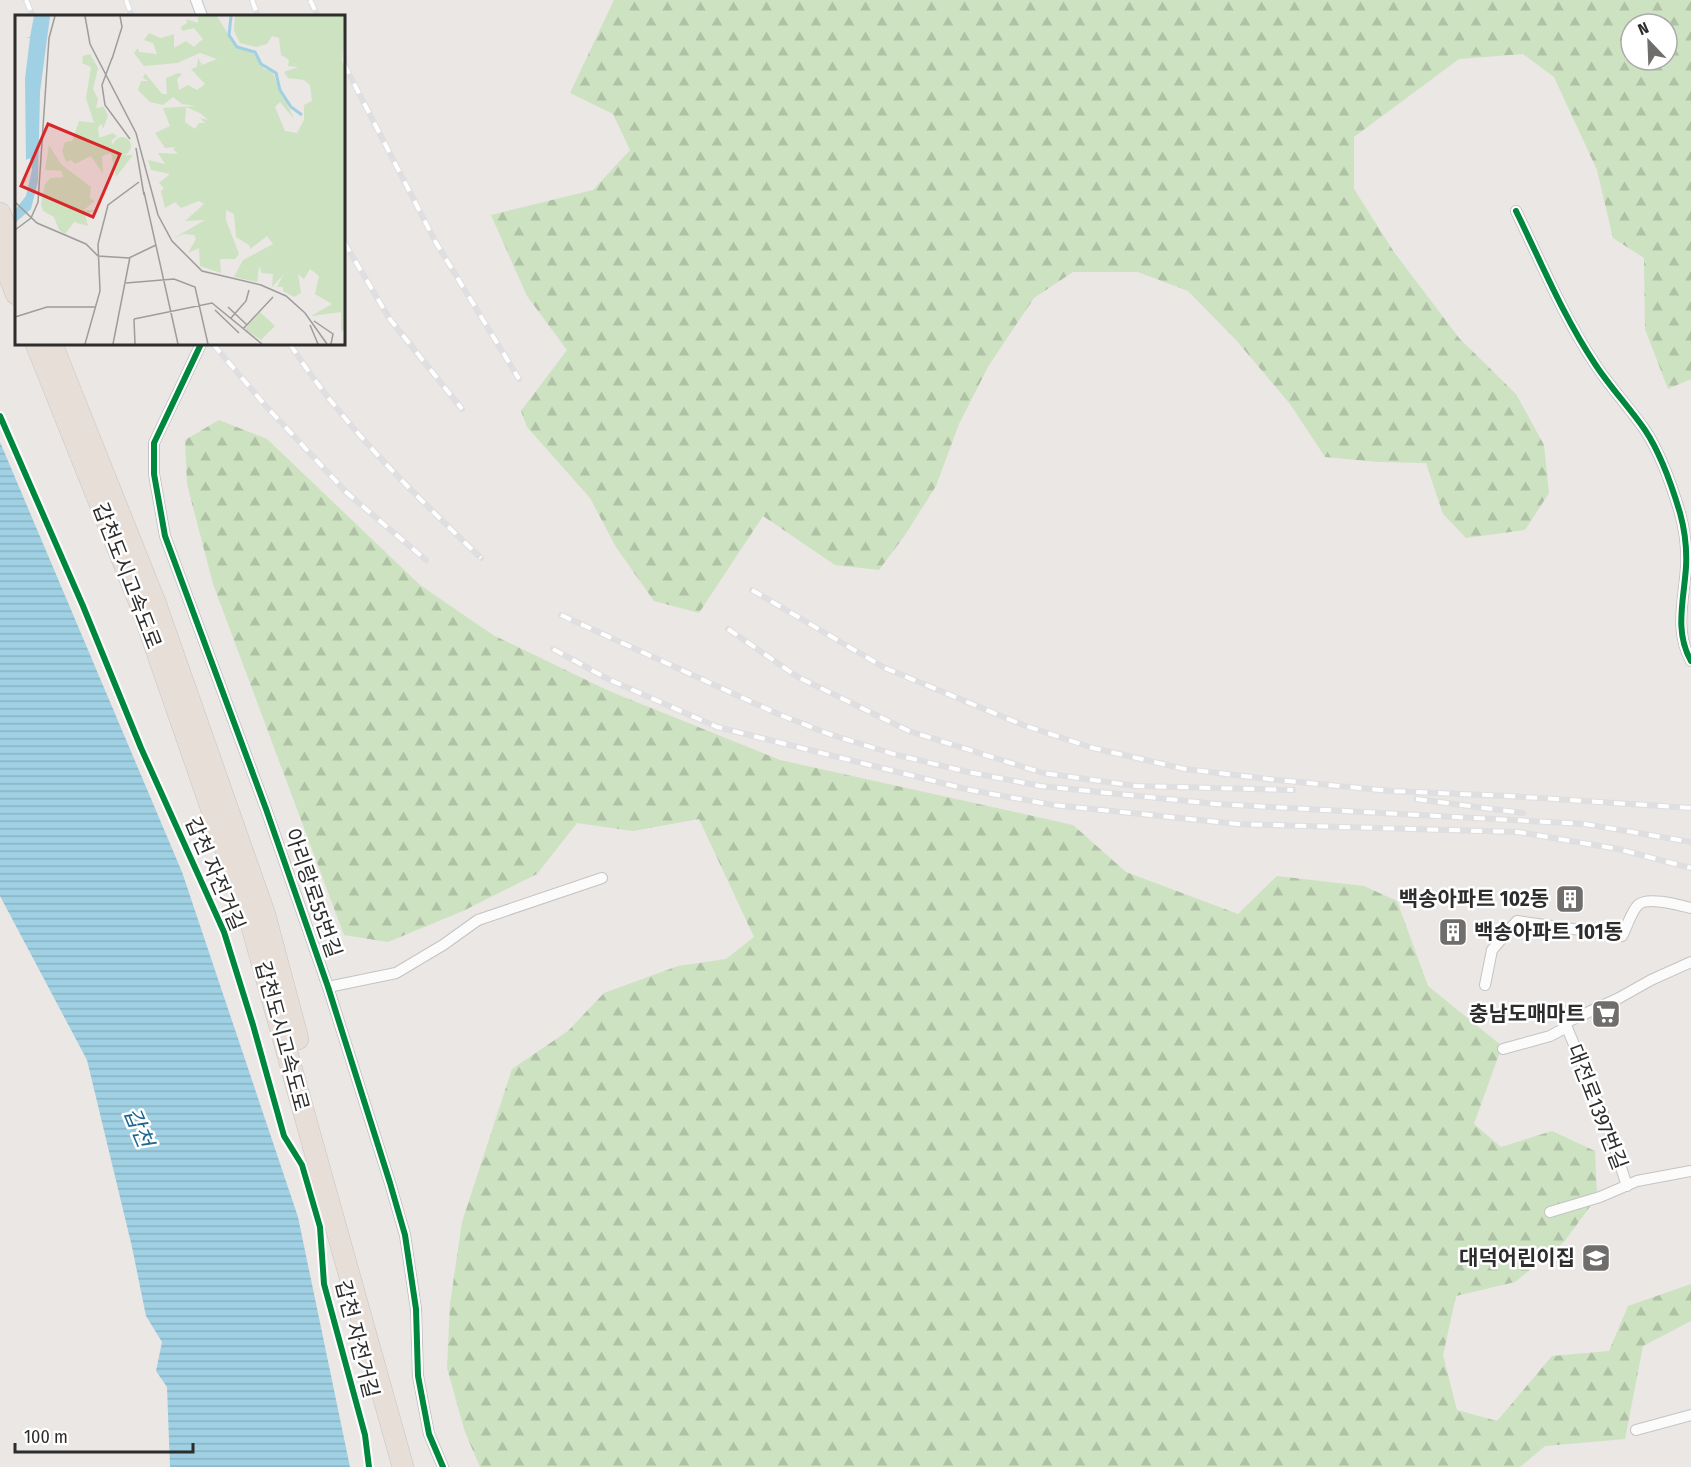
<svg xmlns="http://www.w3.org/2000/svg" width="1691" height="1467" font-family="'Fira Sans Condensed','Noto Sans KR',sans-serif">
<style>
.forest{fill:url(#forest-firs);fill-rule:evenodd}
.water{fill:url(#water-rules)}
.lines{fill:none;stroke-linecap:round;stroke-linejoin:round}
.street-casing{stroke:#c4c4c4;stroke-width:12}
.highway-casing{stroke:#c6c4c3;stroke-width:22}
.street{stroke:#fcfbfb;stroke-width:10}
.highway{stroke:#e7ded7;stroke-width:21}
.rail-casing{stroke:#dfdee0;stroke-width:6}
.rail{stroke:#fff;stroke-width:4;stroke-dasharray:11;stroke-linecap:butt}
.cycleway-casing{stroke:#fff;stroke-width:10}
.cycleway{stroke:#00873e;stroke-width:6}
.labels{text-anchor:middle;stroke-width:5;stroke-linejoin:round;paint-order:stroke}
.street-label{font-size:21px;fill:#2d2d2d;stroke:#fff}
.poi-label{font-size:21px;font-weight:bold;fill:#2d2d2d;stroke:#fff;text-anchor:end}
.water-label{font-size:22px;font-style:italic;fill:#1c6692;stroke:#fff}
.inset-river{fill:none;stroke:#a0d0e3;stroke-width:3}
.inset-road{fill:none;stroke:#9e9d9b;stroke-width:1.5}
.view{fill:#d62828;fill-opacity:0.15;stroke:#d62828;stroke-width:3}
.inset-edge{fill:none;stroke:#2d2d2d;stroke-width:3}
</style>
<defs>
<pattern id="forest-firs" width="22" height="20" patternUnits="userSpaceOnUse" patternTransform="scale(1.5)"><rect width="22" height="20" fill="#cde2c1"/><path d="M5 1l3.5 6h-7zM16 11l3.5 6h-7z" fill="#b0c2a6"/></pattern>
<pattern id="water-rules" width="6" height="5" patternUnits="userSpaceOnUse" patternTransform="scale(1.5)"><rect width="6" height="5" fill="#a0d0e3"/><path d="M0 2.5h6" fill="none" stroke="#8ab3c3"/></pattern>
</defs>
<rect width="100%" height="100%" fill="#eae7e4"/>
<!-- forest -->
<g class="forest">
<path d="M614,0H1691V379L1668,389L1645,329L1644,258L1613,238L1597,170L1554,77L1523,54L1459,59L1354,137V189L1394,252L1459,338L1516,394L1544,445L1549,493L1525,530L1466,538L1443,514L1426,463L1378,462L1325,457L1290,404L1236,340L1188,291L1138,272H1073L1034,298L989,365L959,424L936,486L905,535L879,570L835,565L763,516L699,613L654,601L616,547L590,498L527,427L521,411L567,350L527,296L491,215L593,190L630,150L613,114L570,93ZM1631,24H1667V60H1631Z"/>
<path d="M219,420L267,439L420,585L493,635L609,691L780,760L1073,825L1126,872L1238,914L1277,876L1364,886L1397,901L1428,986L1502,1046L1474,1124L1501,1147L1552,1131L1595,1151L1597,1197L1564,1242L1515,1282L1456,1296L1443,1355L1457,1410L1497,1421L1552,1356L1609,1351L1628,1306L1691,1284V1321L1643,1346L1625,1439L1545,1446L1520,1467H480L465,1432L447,1368L450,1304L462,1222L512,1069L568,1031L604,993L678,966L726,959L754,937L699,819L633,831L577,823L537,874L463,911L388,942L344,935L213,584L187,484L185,440Z"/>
</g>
<!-- water -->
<path class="water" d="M0,442L182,872L298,1217L350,1467H170L167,1387L156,1371L162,1342L146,1316L132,1247L87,1060L0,896Z"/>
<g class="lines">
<!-- street casing -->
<g class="street-casing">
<g id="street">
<path d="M196,0L202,16"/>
<path d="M1516,211C1541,262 1563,316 1595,364C1610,387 1629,407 1645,430C1661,454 1672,486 1680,513C1685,531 1687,549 1686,567C1684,600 1674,631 1691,661"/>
<path d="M201,344L154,443V474L165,536L266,809L328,987L390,1183L405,1235L416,1309L418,1376L429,1434L443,1467"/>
<path d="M1485,985L1492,950L1517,921L1622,936C1627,927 1631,912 1638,905C1647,896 1679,905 1691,908"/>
<path d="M328,987L396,973L443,945L478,920L602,878"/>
<path d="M1503,1049L1550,1036L1567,1027"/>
<path d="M1627,1186L1606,1121L1565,1023L1619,998L1651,980L1691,962"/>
<path d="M1550,1212L1600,1197L1637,1181L1691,1171"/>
<path d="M1636,1430L1691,1415"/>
</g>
</g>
<!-- highway casing -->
<g class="highway-casing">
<g id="highway">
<path d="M0,213L16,254"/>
<path d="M0,252L16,294"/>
<path d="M36,344L142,609L250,920L403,1467"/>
<path d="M52,344L155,602L265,915L298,1039"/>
</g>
</g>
<!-- street -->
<use href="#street" class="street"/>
<!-- highway -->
<use href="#highway" class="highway"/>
<!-- rail casing -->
<g class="rail-casing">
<g id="rail">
<path d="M26,0L33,16"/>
<path d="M126,0L132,16"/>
<path d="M252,0L258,16"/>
<path d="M310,0L318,16"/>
<path d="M344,64L435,241L519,379"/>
<path d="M344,242L389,318L462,409"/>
<path d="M213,344L264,404L347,493L426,560"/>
<path d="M290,344C342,425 412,492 481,558"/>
<path d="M752,590L885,668L1023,725L1093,748L1185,769L1277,780L1391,791L1509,796L1691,808"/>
<path d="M561,615L778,714L829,734L897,755L968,772L1040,786L1216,804L1585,824L1691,842"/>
<path d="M728,629L798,677L909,731L1043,773L1136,786L1293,790"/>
<path d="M553,649L608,679L717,727L970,790L1053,805L1238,824L1518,832L1618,849L1691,868"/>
<path d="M1416,799L1523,813"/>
</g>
</g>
<!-- rail -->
<use href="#rail" class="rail"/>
<!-- cycleway casing -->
<g class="cycleway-casing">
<g id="cycleway">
<path d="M1516,211C1541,262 1563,316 1595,364C1610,387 1629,407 1645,430C1661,454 1672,486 1680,513C1685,531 1687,549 1686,567C1684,600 1674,631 1691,661"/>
<path d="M201,344L154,443V474L165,536L266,809L328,987L390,1183L405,1235L416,1309L418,1376L429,1434L443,1467"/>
<path d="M0,416L83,606L141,748L224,932L253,1025L284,1136L302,1165L320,1227L324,1284L365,1435L369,1467"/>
</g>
</g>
<!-- cycleway -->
<use href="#cycleway" class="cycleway"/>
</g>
<!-- icons -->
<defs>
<g id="building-square" transform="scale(1.5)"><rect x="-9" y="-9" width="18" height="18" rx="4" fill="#6f6e6d" stroke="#fff"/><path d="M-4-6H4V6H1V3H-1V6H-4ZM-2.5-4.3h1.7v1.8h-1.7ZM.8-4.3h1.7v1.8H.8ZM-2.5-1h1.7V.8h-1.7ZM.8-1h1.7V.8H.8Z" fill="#fff"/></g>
<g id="supermarket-square" transform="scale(1.5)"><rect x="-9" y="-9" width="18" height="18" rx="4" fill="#6f6e6d" stroke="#fff"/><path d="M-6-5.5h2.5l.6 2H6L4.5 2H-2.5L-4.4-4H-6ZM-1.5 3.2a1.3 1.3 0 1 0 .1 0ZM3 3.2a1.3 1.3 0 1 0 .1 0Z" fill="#fff"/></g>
<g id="school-square" transform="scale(1.5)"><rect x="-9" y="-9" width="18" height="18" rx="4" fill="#6f6e6d" stroke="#fff"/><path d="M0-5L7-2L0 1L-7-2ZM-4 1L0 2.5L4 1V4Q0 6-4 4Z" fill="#fff"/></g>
</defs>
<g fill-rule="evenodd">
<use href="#building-square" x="1570" y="899"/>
<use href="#building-square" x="1453" y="932"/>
<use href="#supermarket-square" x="1606" y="1014"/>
<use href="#school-square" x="1596" y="1258"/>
</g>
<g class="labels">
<!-- street labels -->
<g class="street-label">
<text transform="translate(127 576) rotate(69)" y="7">갑천도시고속도로</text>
<text transform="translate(215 874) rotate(67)" y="7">갑천 자전거길</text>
<text transform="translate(313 893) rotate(71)" y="7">아리랑로55번길</text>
<text transform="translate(282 1036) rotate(75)" y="7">갑천도시고속도로</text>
<text transform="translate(1597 1107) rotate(69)" y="7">대전로1397번길</text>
<text transform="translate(357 1339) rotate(76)" y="7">갑천 자전거길</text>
</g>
<!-- poi labels -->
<g class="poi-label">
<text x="1549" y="906">백송아파트 102동</text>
<text x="1474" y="939" text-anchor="start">백송아파트 101동</text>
<text x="1585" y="1021">충남도매마트</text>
<text x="1575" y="1265">대덕어린이집</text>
</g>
<!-- water labels -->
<g class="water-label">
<text transform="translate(139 1127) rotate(67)" y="8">갑천</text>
</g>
</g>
<!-- overview -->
<g transform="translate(15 15)">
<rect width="330" height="330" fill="#eae7e4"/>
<path d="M98 131a9 9 0 1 1 18 0a9 9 0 1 1-18 0Z" fill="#cde2c1"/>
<path d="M183,1H202L221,32L237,36L249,54L257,56L279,104L265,87L260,92L270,116L282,118L289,105V90L297,86L295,70L289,65L273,63L269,57L283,52L273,51L274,45L266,40L264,23L257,21L252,29L241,32L225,28L219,16L220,1H330L327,46L330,54V314L326,317V297L296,301L317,289L300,279L304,261L295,254L289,264L283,259L286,278L279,282L268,276V272H262L268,260L257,272L258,259L247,258L244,251L242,267L219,262L228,245L258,229L252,221L235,234L234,230L221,222L219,199L211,195V205L224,239L220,244H205L206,258L185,251L184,233L173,238L181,224L179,220L169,219L159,223L190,205L170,206L189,189L184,186L166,193L160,187L150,193L146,176L149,173L144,168L155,159L136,155L133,145L150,149L143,138L163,139L158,134L161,132L150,133L140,118L155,111L148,93L181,91L167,89L158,82L148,90L135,87L123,75L126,66H133L128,63L130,58L147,79H152L151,63L163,58L167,59L162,64L164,75L173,70L182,75L190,69L176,54L182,52L183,43L187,50L202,44L185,38L162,48L129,51L119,38L123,33L124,37L142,39L138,28L129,25L134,18L146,23L159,19V33L171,26L179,32L188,24L179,13L167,16L166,12L172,8L171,4L183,8ZM171,92L185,98L193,105L185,103L190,108H184L180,114L170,107ZM75,39L83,53L78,74L83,84L81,93L89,92L93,101L88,114L87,109L83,112L84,123L98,118L102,121L96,126L101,135L107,140H118L101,162L96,138L87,141L88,159L76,141L60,149L56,145L51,147L47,136L50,127L57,126L64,106L79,108L71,83L76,52L67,48L68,41ZM34,130L46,149L76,172L75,183L80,186L69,195H84L70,199L73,211L59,207L50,219L44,215L39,202L28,196L26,189L30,169L35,163L48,162L47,156L30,155Z" fill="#cde2c1" fill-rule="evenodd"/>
<path d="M245,297L260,311L246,325L230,314Z" fill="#cde2c1"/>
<path d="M19,1H35L25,77L23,166L16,194L0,208V195L11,181L17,155L15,143L11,145L10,64L15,23L11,22H15Z" fill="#a0d0e3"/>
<path class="inset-river" d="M216,1L214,20L222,32L240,37L246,49L261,58L265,75L276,92L287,100"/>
<path class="inset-road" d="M70,1L75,29L121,118L143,200L157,226L187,256L246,270L271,281L290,298L312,329M97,43L87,70L90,90L115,124M97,44L107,12L105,1M121,133L129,180M129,177L163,329M0,187L22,208L71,229L83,241L114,243L141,230M0,215L16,203L23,187L34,23L40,1M111,268L159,264L180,272L193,329M213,292L232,310M200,295L224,318M0,302L32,292H80M216,303L231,286L234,275M119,304L197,288L247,329M119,304L120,329M299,306L318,319L316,329M295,310L303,329M228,314L258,282M70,329L85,276L83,229L93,190L124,167M98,329L115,242"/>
<path class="view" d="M33,109L105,139L78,202L6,171Z"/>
<rect width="330" height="330" class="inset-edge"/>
</g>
<!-- north arrow -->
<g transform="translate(1649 42) rotate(337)"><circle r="28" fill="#ffffff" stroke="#ababab" stroke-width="1.5"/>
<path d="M0-4.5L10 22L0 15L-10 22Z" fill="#6f6e6d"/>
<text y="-9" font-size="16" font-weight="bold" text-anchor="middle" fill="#2d2d2d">N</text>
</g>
<!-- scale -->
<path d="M15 1443v9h178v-9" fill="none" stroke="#2d2d2d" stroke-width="3"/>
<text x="24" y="1443" font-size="18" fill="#2d2d2d" stroke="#ffffff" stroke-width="4.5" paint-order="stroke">100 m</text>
</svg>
